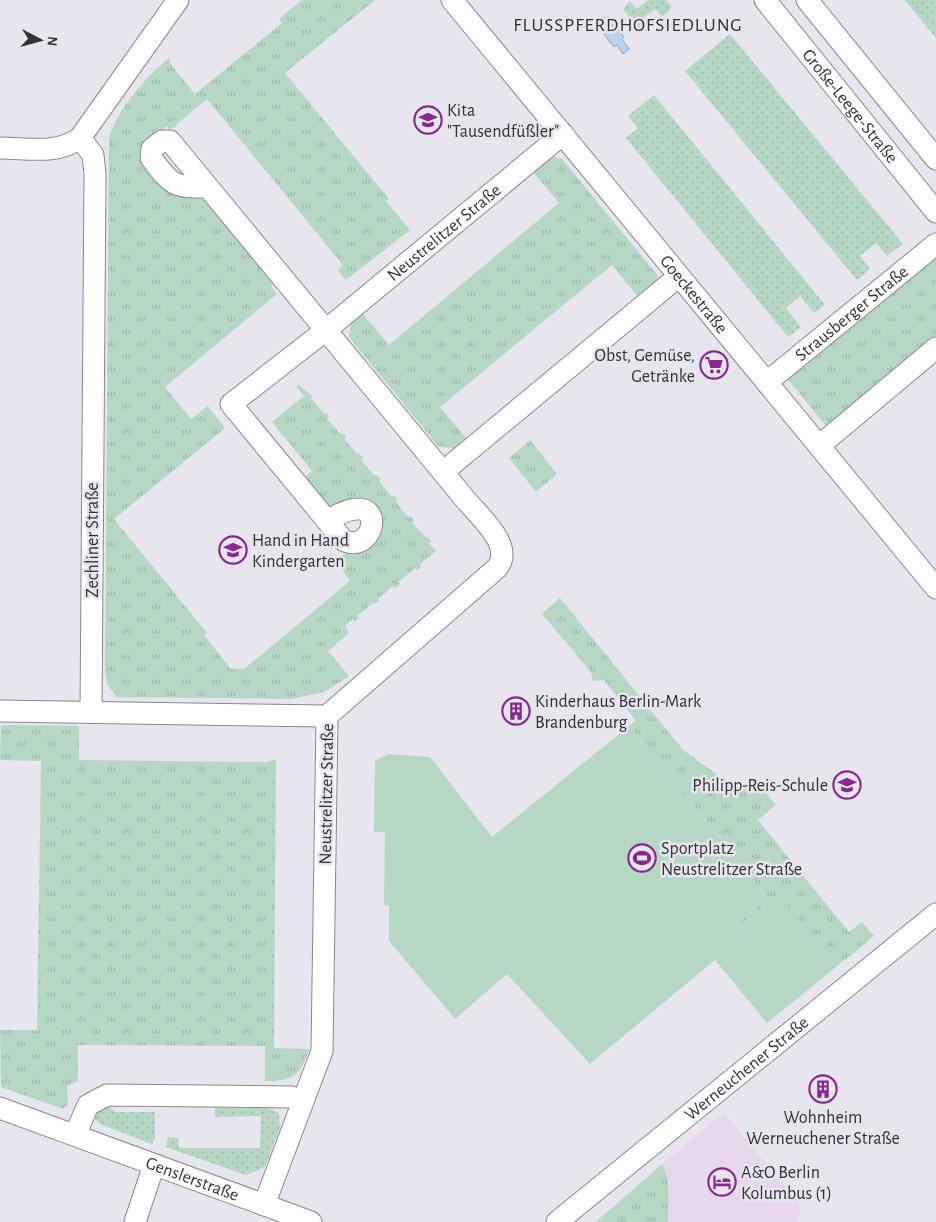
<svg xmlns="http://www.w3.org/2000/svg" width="936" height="1222" font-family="'Alegreya Sans',sans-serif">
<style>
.commercial{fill:#e6d7ea}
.grass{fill:url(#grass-dots)}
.park{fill:url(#park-tufts)}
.garden{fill:#b7d7c5}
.water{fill:#b7d2f3;stroke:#8fa2ba}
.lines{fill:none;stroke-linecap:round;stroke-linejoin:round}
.minor-casing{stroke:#89878e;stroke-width:23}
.minor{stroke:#fff;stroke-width:21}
.labels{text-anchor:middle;stroke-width:5;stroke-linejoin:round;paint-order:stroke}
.street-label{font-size:18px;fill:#323134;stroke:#e7e5ed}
.poi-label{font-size:18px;fill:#323134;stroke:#e7e5ed;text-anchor:start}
.neighbourhood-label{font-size:19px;letter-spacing:1px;fill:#323134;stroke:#e7e5ed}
</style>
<defs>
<pattern id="grass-dots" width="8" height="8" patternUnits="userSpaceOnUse" patternTransform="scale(1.25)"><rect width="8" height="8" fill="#b7d7c5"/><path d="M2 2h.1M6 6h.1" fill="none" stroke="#9eb9aa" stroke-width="1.8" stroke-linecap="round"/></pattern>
<pattern id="park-tufts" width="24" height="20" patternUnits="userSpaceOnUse" patternTransform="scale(1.25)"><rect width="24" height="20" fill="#b7d7c5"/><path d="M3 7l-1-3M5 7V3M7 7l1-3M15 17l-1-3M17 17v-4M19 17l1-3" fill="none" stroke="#9eb9aa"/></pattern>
</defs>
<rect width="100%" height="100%" fill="#e7e5ed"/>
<!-- commercial -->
<path class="commercial" d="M724,1113L802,1207L797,1222H668L669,1184L667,1174L662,1164Z"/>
<!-- grass -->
<g class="grass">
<path d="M648,0H666L671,6L669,11L662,17L655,9L644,17L650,25L641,31L623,9L630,1L637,9Z"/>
<path d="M905,0H936V38Z"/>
<path d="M730,34L903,244L887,256L876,243L860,256L870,269L857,280L685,71Z"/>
<path d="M654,95L825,305L814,313L800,296L786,308L801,327L788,337L626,138L638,128L628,116Z"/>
<path d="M109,1101L110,1108L115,1112H155V1137L152,1144L100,1124L98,1121L90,1117Z"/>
<path d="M215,1108H267L279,1113L280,1128L265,1167L246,1175L166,1147L168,1137L178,1138L179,1148H260L261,1116L215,1117Z"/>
</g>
<!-- park -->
<g class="park">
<path d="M302,0H375L285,73L389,199L386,201L410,230L346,280L338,270L343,265L207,99L177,124L176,127L169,129L167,126L145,145L186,195L209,201L276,281L271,286L277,294L165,387L191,419L208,406L225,428L114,519L207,633L204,635L231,669H244L350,581L336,561L347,552L352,555L355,554L374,540L373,504C352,490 334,512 323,504C315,499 308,488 301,480L312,471L272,422L304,396L297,387L299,385L312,396L311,398L324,414L326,413L329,416L327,418L340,434L342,433L346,437L344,439L357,454L359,453L363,458L361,460L375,476L377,475L381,479L379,481L392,497L394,495L397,500L396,502L408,517L410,516L414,520L412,522L426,538L428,537L431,541L429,543L436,551L420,564L421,567L417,570L415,568L398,582L400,584L395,588L393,586L378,599L380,601L375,604L373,603L357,616L359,618L355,621L353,619L345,626L349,633L328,651L349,676L324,692L291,699L117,697L107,684L105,671L109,138C119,107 145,78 170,57V63L195,94L282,23L279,19Z"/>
<path d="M553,157L562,159L658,276L655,284L638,297L612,265L440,407L466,438L453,449L438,446L349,337L351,324L363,314L389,345L559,203L533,172Z"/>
<path d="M936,256V336L826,426L787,378Z"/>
<path d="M530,440L557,474L536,492L509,458Z"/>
<path d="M560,598L683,750L741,792L756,781L776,805L758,820L849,932L862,922L874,936L836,967L785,904L746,935L737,923L767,898L629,726L636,721L604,680L593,681L591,672L542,614Z"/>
<path d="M1,725L79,726V760L267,762L276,759L274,1048L309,1049C300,1076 294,1081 265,1081V1046L78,1045V1081L67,1086L68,1104L63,1109L1,1087L0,1030H37L41,761L0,760Z"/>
<path d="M662,1164C672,1182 668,1202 668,1222H596Z"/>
</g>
<!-- garden -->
<path class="garden" d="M629,726L767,898L737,923L746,935L785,903L836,967L767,1023L715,960L590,1064L507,974L455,1019L389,941V906L384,905L385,832H374L375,761L388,754L430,757L492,837Z"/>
<!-- water -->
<path class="water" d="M604,17L611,26L614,24L624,37L622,39L629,49L623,54L617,45L614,47L603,33L605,31L598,22Z"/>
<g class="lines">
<!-- minor casing -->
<g class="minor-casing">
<g id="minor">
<path id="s1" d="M452,0L936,588"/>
<path id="s2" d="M765,0L936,212"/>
<path d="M807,0L936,159"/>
<path d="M80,138L93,155L95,174L91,712"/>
<path d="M0,148C27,148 57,155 80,138L178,0"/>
<path d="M207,187C173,188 171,184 151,158L152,149L162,141H170L465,499C479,516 515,546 497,568L327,716L322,1051L264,1205"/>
<path id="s3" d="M767,382L936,244"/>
<path d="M819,446L936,348"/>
<path d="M443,472L679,276"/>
<path id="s4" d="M327,521C391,480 377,558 343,540L231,404L326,330L563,134"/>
<path d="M0,711L327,716"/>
<path id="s5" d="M0,1108L311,1222"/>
<path d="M75,1135L88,1105L107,1095L292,1097L302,1101"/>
<path d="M135,1222L154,1165"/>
<path id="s6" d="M557,1222L936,914"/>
</g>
</g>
<!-- minor -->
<use href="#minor" class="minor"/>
</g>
<!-- icons -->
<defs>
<g id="school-ring" transform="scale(1.4375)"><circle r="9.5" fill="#e7e5ed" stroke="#882790" stroke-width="1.5"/><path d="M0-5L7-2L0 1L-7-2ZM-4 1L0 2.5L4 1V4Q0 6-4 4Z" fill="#882790"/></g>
<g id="supermarket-ring" transform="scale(1.4375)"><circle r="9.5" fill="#e7e5ed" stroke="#882790" stroke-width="1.5"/><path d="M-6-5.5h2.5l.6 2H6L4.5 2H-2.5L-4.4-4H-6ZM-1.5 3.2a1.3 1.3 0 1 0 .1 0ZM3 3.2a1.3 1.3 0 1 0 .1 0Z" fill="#882790"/></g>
<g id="building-ring" transform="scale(1.4375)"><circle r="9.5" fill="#e7e5ed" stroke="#882790" stroke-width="1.5"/><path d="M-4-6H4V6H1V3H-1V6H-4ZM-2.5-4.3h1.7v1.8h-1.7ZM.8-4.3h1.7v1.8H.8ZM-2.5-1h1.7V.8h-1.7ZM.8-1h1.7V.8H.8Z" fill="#882790"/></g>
<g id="stadium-ring" transform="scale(1.4375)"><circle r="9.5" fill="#e7e5ed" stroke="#882790" stroke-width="1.5"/><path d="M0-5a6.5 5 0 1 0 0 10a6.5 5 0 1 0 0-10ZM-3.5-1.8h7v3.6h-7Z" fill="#882790"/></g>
<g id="hotel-ring" transform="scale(1.4375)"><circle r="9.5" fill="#e7e5ed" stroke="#882790" stroke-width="1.5"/><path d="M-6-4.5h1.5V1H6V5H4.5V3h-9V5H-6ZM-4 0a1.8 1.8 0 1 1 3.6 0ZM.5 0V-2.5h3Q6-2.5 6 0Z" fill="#882790"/></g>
</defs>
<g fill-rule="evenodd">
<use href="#school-ring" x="428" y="120"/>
<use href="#supermarket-ring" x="714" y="365"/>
<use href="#school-ring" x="233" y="550"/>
<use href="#building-ring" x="516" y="711"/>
<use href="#school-ring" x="847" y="785"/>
<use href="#stadium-ring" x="642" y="858"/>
<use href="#building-ring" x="823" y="1089"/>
<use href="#hotel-ring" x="722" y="1182"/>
</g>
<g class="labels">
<!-- street labels -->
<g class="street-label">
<text dy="6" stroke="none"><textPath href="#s2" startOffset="136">Große-Leege-Straße</textPath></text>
<text dy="6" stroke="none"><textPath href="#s4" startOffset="546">Neustrelitzer Straße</textPath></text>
<text dy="6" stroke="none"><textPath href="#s1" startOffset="381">Goeckestraße</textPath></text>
<text dy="6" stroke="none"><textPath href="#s3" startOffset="109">Strausberger Straße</textPath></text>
<text transform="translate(92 540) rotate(-90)" y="6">Zechliner Straße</text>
<text transform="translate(326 794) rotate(-89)" y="6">Neustrelitzer Straße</text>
<text dy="6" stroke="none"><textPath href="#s6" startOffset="244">Werneuchener Straße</textPath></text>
<text dy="6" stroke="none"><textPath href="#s5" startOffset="205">Genslerstraße</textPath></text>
</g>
<!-- poi labels -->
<g class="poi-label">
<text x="447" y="116">Kita<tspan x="447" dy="21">"Tausendfüßler"</tspan></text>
<text x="695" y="361" text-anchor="end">Obst, Gemüse,<tspan x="695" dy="21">Getränke</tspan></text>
<text x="252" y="546">Hand in Hand<tspan x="252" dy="21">Kindergarten</tspan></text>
<text x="535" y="707">Kinderhaus Berlin-Mark<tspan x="535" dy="21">Brandenburg</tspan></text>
<text x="828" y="791" text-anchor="end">Philipp-Reis-Schule</text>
<text x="661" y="854">Sportplatz<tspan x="661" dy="21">Neustrelitzer Straße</tspan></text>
<text x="823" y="1123" text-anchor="middle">Wohnheim<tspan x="823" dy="21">Werneuchener Straße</tspan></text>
<text x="741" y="1178">A&amp;O Berlin<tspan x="741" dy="21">Kolumbus (1)</tspan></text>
</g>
<!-- neighbourhood labels -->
<g class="neighbourhood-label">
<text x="628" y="31">FLUSSPFERDHOFSIEDLUNG</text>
</g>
</g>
<!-- north arrow -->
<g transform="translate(40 40) rotate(96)" stroke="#e7e5ed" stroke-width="4" paint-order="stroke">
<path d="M0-4L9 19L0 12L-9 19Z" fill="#323134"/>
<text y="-8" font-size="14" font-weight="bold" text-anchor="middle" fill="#323134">N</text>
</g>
</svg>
